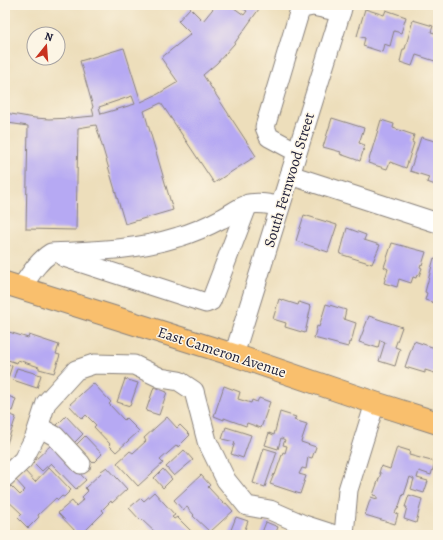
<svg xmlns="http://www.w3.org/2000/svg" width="443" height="540" font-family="Alegreya,serif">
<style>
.building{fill:#b6a9f3;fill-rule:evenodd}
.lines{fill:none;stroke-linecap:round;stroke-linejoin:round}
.minor-casing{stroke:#88807b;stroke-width:21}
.major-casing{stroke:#88807b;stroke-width:24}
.minor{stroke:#fff;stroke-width:19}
.major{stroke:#f9bf6d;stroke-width:22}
.labels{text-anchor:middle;stroke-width:3;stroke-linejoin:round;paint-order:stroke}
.street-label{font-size:15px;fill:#22223b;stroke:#fcf5e5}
</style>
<rect width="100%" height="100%" fill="#fcf5e5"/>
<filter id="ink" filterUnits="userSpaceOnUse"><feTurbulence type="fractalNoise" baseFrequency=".025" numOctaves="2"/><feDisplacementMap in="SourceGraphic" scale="8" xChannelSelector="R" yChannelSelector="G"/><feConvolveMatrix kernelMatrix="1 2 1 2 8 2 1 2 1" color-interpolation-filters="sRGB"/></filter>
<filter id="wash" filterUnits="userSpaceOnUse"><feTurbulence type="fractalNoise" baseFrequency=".012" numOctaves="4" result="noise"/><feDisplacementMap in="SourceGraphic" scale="16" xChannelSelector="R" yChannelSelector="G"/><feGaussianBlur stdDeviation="0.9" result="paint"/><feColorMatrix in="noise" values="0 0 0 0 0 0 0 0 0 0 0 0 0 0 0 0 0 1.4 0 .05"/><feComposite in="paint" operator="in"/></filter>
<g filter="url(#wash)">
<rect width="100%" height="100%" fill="#eddebb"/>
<g id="blocks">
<!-- building -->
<g class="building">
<path d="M216,5H230L244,15L247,11L237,5H254L259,9L234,44L217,63L203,75L256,156L214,183L161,103L144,111L173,210L125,224L96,125L78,128L76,230L26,229L28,126L8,123L5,132V113L35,118L49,119L72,118L94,116L92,108L93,107L80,61L124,48L141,102L158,94L178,82L161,58L191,34L178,21L190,8L203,21ZM132,96L135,104L101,114L99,107Z"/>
<path d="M365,9L384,15L386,10L406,17L401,33L394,31L390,46L384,44L382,52L363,46L365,38L357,36Z"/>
<path d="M413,20L433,26L431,32L438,34V62L416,55L412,66L400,62L403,49H405Z"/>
<path d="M332,118L364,128L359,143L365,145L360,161L340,154L341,152L323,147Z"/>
<path d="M381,120L394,124L393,128L414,135L412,142L414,143L406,168L390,162L387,169L368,163Z"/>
<path d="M421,137L438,142V186L427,182L429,177L410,171Z"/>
<path d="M304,215L337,225L328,252L296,241Z"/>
<path d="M347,228L366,235L364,240L380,245L372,264L340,254Z"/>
<path d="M392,243L426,252L422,265L421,264L420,267L422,268L419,276L417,275L416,278L413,277L411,283L399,279L397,287L384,283L388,269L384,267Z"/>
<path d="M434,258L438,260V304L425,300L427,293L425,292Z"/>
<path d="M279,299L298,305L299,302L311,306L305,333L285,327L286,323L273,319Z"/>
<path d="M326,304L346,310L344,319L356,323L351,343L349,342L348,347L314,338L317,326L319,327Z"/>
<path d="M369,316L402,327L395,347L400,349L395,366L379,361L385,342L380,340L378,348L359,342Z"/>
<path d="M5,327L7,328L6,331L28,338L29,335L59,345L56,354L60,355L54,373L39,369V367L18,360L17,363L5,359Z"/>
<path d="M414,341L438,349V374L425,370V373L405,367Z"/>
<path d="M5,364L12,366L8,378L5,377Z"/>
<path d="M17,368L41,375L37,388L13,380Z"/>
<path d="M125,379L138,383L130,406L117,402Z"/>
<path d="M93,383L111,402L109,404L124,420L126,418L139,431L116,452L109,445L110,444L94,427L96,425L86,415L82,419L69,405Z"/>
<path d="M224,386L240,392L238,399L251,403L252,400L257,402L259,398L270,402L261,428L247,423L246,426L224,418V420L214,416Z"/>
<path d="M154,387L167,392L159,415L146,411Z"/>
<path d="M5,395L16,399L12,411L5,409Z"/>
<path d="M280,412L296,417L294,420L307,424L301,442L316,447L312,458L308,457L306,469L302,468L299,474L306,476L300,494L270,484L274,474L275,475L283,452L285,453L287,446L283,445L285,440L281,438L278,449L265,445L269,433L274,435Z"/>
<path d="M6,413L16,417L6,446H5V415Z"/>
<path d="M66,416L83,434L74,443L57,425Z"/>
<path d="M167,417L177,428L180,425L190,435L178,447L177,445L160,460L163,463L138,486L117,463L130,451L133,453L146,441L144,438Z"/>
<path d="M226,427L251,435L243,458L231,454L235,442L222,439Z"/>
<path d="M85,436L102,454L93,463L76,445Z"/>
<path d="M52,444L86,480L76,489L51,463L42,471L33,462Z"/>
<path d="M397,447L410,451L409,455L435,462L431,475L419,471L417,478L428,481L424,493L411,489L414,479L410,477L404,495L403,494L398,509H397L395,513L398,514L395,524L365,515L371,497L377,499V496L373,495L381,473H379L381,466L390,469Z"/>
<path d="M264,448L277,452L265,487L253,483Z"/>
<path d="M184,450L193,460L174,476L166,467Z"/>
<path d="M49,467L71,490L64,497L62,496L58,500L56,498L38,515L39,517L28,528L18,518L22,514L5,498V492L11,486L20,495L25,490L15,479L24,470L35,482Z"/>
<path d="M107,467L127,489L112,503L111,501L102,510L104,512L81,535H79L58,513L72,501L76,506L84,499L82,497L88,491L85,488L102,472L101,471Z"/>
<path d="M163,469L172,479L163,488L154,478Z"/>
<path d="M201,475L210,485L208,487L224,504L226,503L233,511L210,532L193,516L194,515L187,507L183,510L174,500Z"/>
<path d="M154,492L175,515L172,517L174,519L177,517L195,535H158L141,519L140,520L129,508L141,498L144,501Z"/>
<path d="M409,495L422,499L416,523L404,519L407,507H405Z"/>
<path d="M236,517L248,521L243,535H229Z"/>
<path d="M266,522L278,527L275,535H261Z"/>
</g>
</g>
</g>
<g filter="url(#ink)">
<use href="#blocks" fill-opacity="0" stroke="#88807b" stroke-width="1"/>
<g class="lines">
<!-- minor casing -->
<g class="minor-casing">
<g id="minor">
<path d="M297,152L269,137L265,127L299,13L303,8L313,6L341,12"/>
<path d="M290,175L438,223"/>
<path d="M64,257L206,303L211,301L248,204"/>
<path d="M21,288C30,275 38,261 51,253C95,251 137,250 178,237C192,233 208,226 221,219C230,215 237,208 247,205C257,201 270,205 280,206"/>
<path d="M234,355L343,5"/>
<path d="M39,427L55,436L81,464"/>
<path d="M5,477L23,460L35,437L46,403L76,370L94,364L134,365L161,378L179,381L194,391L207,441L226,480L247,506L270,510L304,525L335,535"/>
<path d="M344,535L348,490L375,403"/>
</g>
</g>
<!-- major casing -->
<g class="major-casing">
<path id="major" d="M5,283L234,355L375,403L438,423"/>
</g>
<!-- minor -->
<use href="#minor" class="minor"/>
<!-- major -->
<use href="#major" class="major"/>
</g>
</g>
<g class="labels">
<!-- street labels -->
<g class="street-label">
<text transform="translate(289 180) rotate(-73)" y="5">South Fernwood Street</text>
<text transform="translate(222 352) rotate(18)" y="5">East Cameron Avenue</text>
</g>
</g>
<!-- margin -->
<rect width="443" height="540" fill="none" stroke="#fcf5e5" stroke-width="20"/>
<!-- north arrow -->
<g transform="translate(46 46) rotate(17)"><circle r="19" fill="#fcf5e5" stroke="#a5a1a1"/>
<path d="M0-3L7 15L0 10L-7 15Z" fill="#c8321e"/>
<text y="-6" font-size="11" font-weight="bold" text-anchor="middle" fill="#22223b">N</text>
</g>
</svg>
